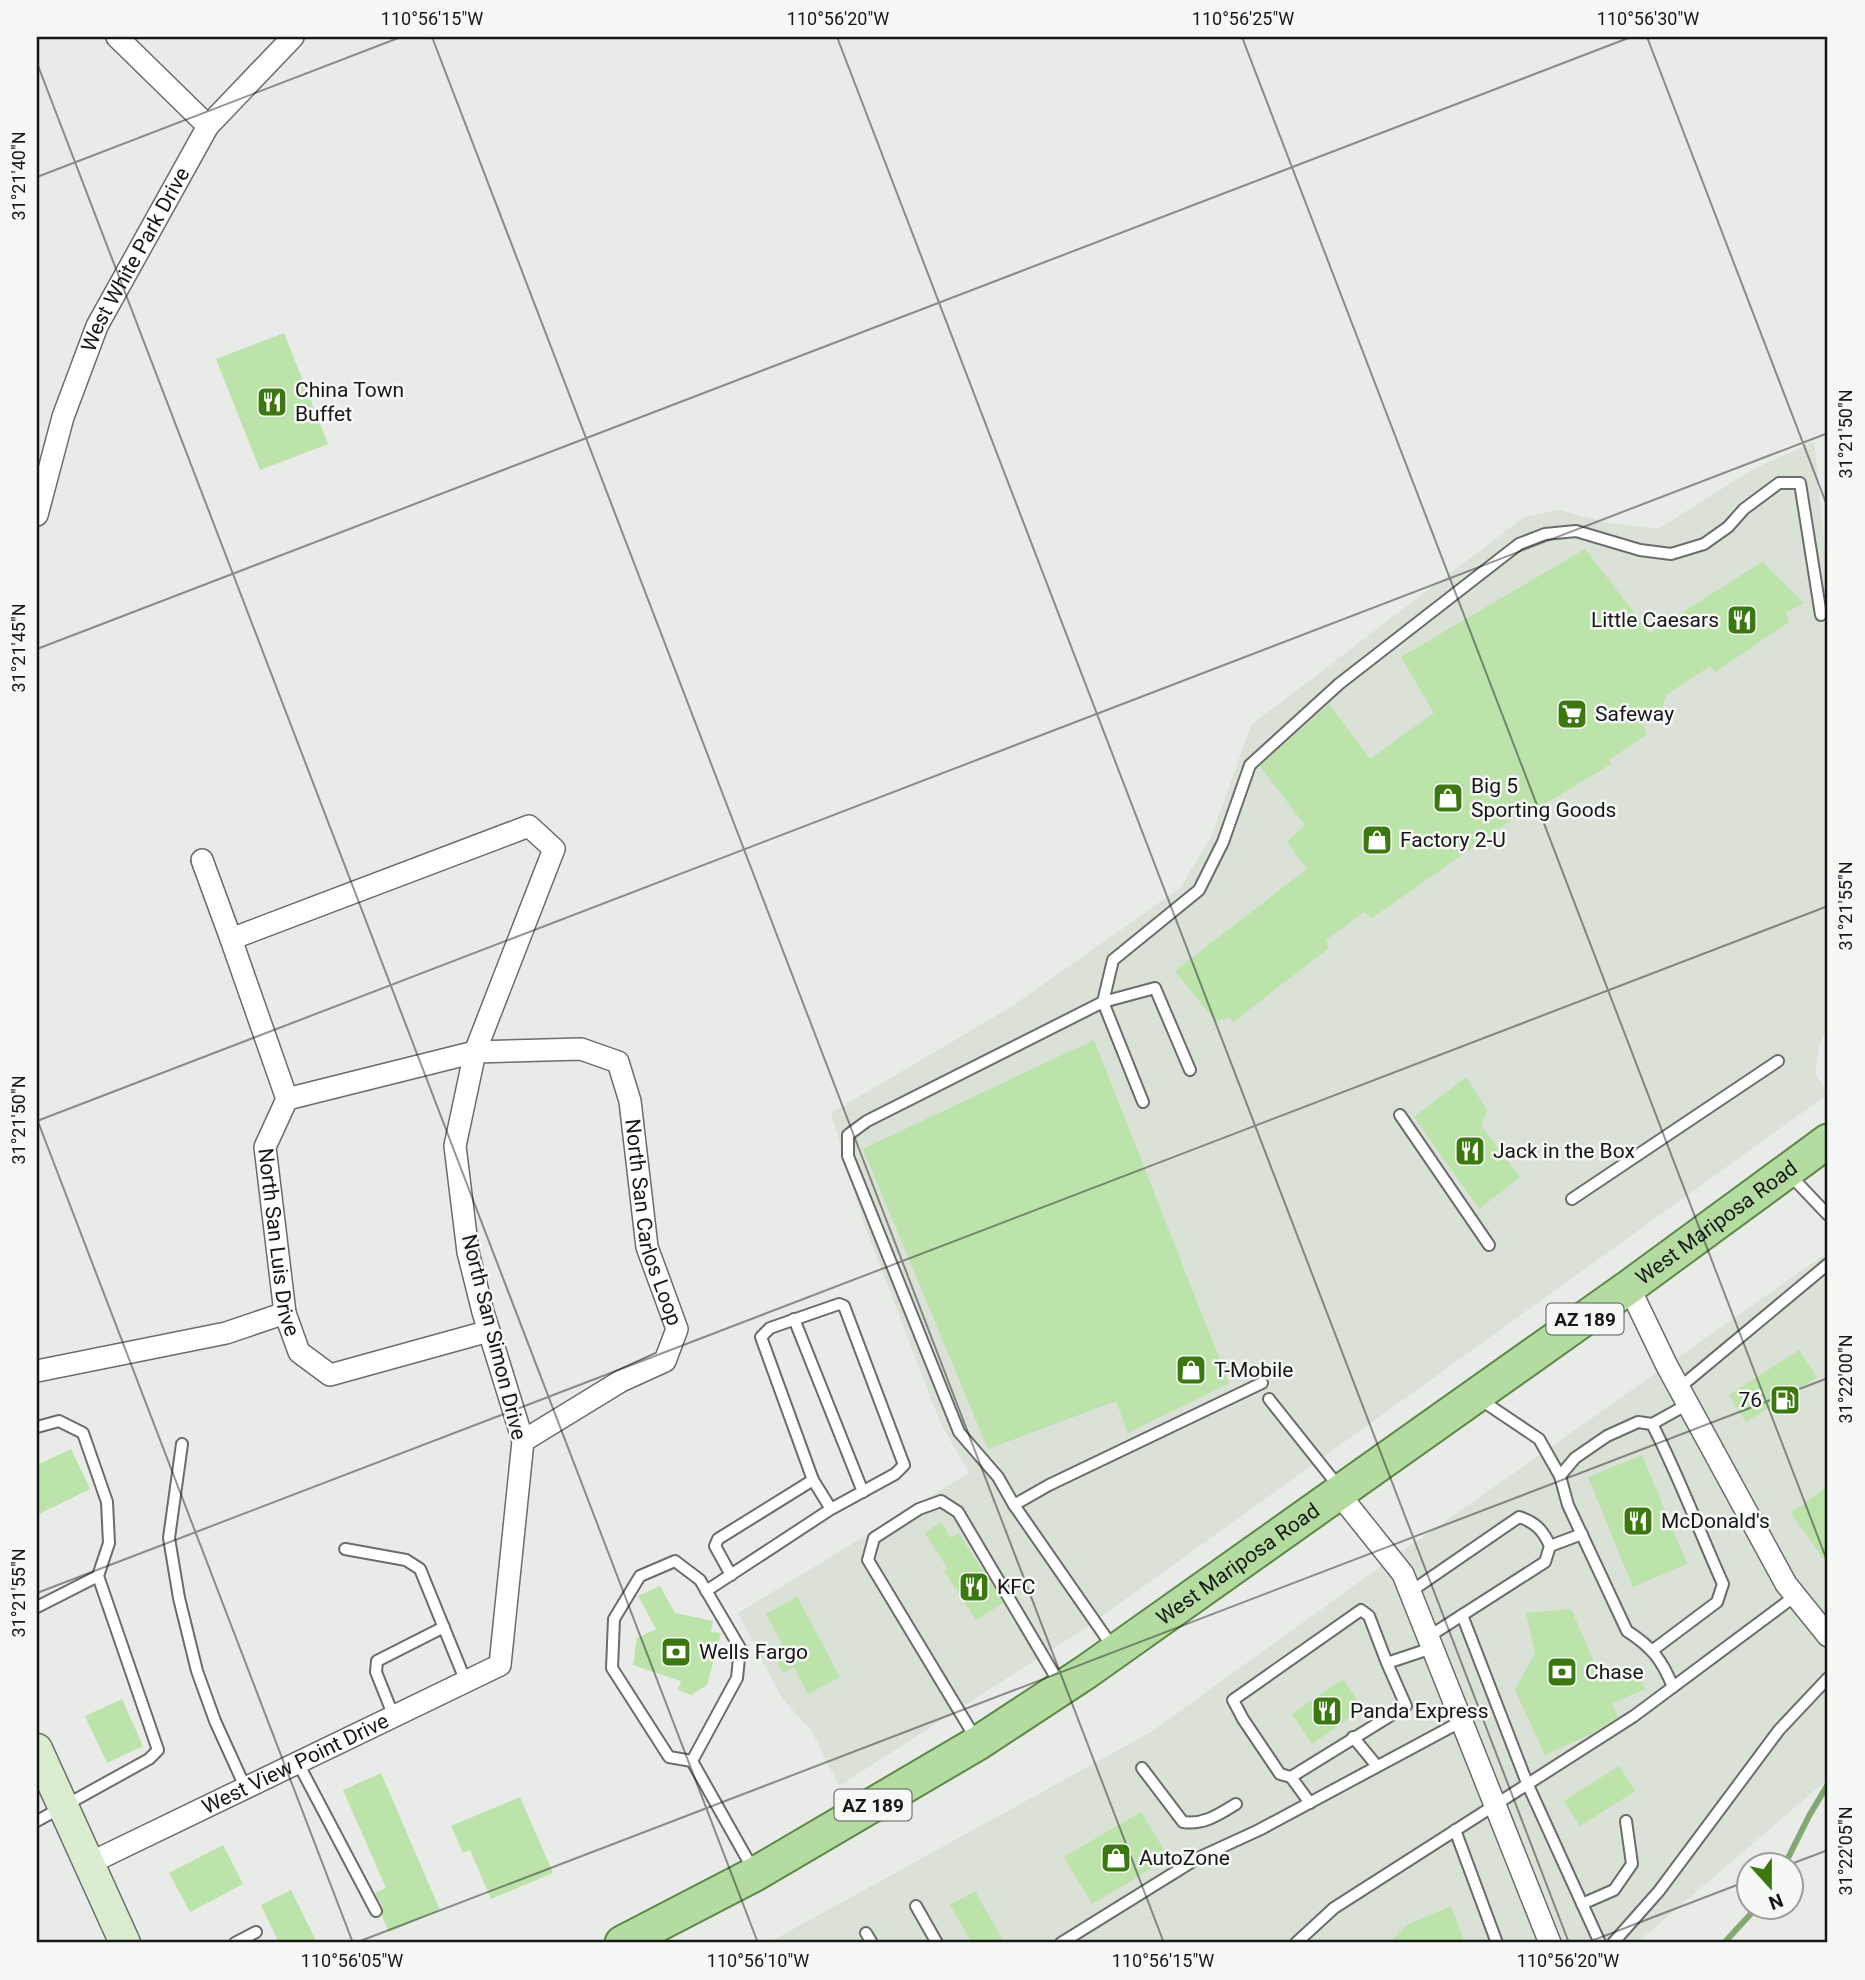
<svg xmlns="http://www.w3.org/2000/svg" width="1865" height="1980" font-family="Roboto,sans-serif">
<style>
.built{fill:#dae1d7}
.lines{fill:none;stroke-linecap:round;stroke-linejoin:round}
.stream{stroke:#84a872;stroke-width:6}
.building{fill:#bce3aa}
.lane-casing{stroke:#6b6d6a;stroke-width:14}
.street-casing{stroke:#6b6d6a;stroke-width:24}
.secondary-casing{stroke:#6b6d6a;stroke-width:33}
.primary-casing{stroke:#5d8747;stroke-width:37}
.lane{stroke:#fff;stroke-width:10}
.street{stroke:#fff;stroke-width:21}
.secondary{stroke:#daedd0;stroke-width:30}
.primary{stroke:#b5dca0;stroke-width:33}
.ticks{fill:none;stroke:#161716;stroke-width:2;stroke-opacity:0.45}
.labels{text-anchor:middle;stroke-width:5;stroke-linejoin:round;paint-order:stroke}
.shield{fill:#f6f8f5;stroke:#595a59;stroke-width:2}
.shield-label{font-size:19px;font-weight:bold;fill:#161716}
.street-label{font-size:21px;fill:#161716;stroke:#f6f8f5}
.poi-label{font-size:21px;fill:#161716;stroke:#f6f8f5;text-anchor:start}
.neatline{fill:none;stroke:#161716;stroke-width:2.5}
.ticks-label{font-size:18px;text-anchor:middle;fill:#161716}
</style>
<rect width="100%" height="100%" fill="#e9ebe8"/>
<!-- built -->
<g class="built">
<path d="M1814,442L1828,577V1026L1819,1045L1815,1074L1828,1094L1087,1627L839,1786L812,1732L782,1698L738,1613L969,1473L940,1422L864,1224L831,1113L1011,1007L1180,888L1212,835L1251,725L1524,517L1559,510L1608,523L1658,529L1753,469Z"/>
<path d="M1828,1252V1779L1637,1943H768L1151,1732L1373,1572Z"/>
</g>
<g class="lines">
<!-- stream -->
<g class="stream">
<path d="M1785,1864L1809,1816L1828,1784"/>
<path d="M1724,1943L1758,1906"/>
</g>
</g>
<!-- building -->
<g class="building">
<path d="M284,333L328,444L260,470L216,359Z"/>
<path d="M1585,549L1650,633L1762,562L1804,603L1785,613L1789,622L1715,672L1710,666L1666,695L1660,717L1642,724L1647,734L1609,760L1611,764L1533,811L1530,807L1372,918L1364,912L1326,940L1329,948L1233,1022L1229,1017L1216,1022L1175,971L1307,869L1287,842L1305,825L1260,766L1329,704L1370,759L1434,713L1401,657Z"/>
<path d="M1094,1040L1229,1383L1128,1433L1116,1401L988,1449L863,1149Z"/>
<path d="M1466,1077L1487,1110L1481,1126L1520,1177L1479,1209L1414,1117Z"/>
<path d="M1799,1350L1817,1377L1746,1422L1729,1395Z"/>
<path d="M71,1449L90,1489L37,1515V1465Z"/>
<path d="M1642,1455L1687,1564L1633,1587L1588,1477Z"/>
<path d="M1828,1486V1565L1791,1513Z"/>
<path d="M941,1522L951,1538L959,1533L1003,1603L976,1620L944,1571L948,1569L925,1533Z"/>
<path d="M660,1586L675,1613L713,1621L711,1632L721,1633L707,1685L691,1695L678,1690L681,1681L633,1665L637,1638L656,1629L638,1596Z"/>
<path d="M797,1597L840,1677L808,1694L794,1667L783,1673L771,1650L782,1643L766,1614Z"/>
<path d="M1571,1609L1602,1680L1636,1666L1645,1689L1612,1703L1618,1717L1591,1734L1545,1755L1515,1690L1535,1653L1526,1613Z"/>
<path d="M1343,1679L1363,1708L1312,1744L1292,1714Z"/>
<path d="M122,1699L143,1746L107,1763L85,1716Z"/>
<path d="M1619,1766L1635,1791L1580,1826L1564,1801Z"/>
<path d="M381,1773L440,1910L389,1932L382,1916L383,1907L375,1893L386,1888L343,1790Z"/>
<path d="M520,1797L553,1873L491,1899L470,1850L463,1853L451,1826Z"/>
<path d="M1141,1812L1169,1858L1092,1904L1064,1857Z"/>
<path d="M223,1845L243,1884L190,1912L169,1873Z"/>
<path d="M291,1890L317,1943H279L261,1905Z"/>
<path d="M975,1891L1004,1943H972L950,1905Z"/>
<path d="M1451,1906L1465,1943H1389L1407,1925Z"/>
</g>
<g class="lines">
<!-- lane casing -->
<g class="lane-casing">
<g id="lane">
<path d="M1190,1070L1155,988L1103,1002L1113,960L1199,890L1223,842L1250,765L1339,684L1519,544L1545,534L1576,531L1640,550L1671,554L1704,544L1728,527L1744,509L1779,483H1800L1821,615"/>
<path d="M1400,1115L1489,1245"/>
<path d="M1789,1174L1828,1215"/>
<path d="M1572,1199L1778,1061"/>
<path d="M794,1319L863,1492"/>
<path d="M1679,1388L1828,1264"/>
<path d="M1478,1398L1539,1439L1560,1476"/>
<path d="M1269,1399L1339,1487"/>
<path d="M1652,1424C1679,1476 1699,1531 1723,1584L1717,1602L1653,1650"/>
<path d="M37,1427L59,1421L83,1433L107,1502L109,1543L98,1576L158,1750L149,1759L37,1821"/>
<path d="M182,1444L169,1538L179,1598L197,1671L215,1721L246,1789"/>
<path d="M1014,1505L998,1477L959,1432L848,1156V1135L867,1121L1103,1002L1143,1102"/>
<path d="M1550,1546L1582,1534"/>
<path d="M345,1549L406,1560L420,1569L466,1682"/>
<path d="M731,1575L715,1546L718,1539L813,1480"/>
<path d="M706,1591L831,1509L895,1474L904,1465L844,1306L839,1304L770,1328L761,1337L813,1480L831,1509"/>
<path d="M1410,1592L1519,1517C1535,1522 1543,1530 1550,1546L1545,1562L1428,1637"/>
<path d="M37,1607L98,1576"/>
<path d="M1462,1615L1527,1783L1600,1943"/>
<path d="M1114,1649L1014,1505L1049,1485L1262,1383"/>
<path d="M1387,1663L1369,1616L1361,1610L1233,1700L1243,1719L1280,1774L1291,1777L1406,1706L1387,1663L1432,1648"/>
<path d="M1673,1687C1662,1660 1652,1647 1627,1631L1568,1505L1560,1476L1575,1458L1607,1436L1638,1422L1652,1424L1688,1404"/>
<path d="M394,1717L376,1672L377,1661L444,1627"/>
<path d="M1353,1737L1377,1766"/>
<path d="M976,1739L868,1560L874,1538L919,1509L941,1501L958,1512L1061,1686"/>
<path d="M692,1761L669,1757L612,1668L614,1619L640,1576L675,1561L700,1580L740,1648L737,1678L692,1761L754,1871"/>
<path d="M298,1763L376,1911"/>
<path d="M1142,1768L1183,1822C1204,1825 1218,1815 1236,1804"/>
<path d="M1291,1777L1310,1803"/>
<path d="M1455,1830L1497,1943"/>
<path d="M1582,1904L1614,1890L1632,1864L1626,1821"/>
<path d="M916,1906L937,1943"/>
<path d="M866,1933L872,1943"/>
<path d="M235,1943L256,1932"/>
<path d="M1061,1943L1198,1858L1259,1830L1462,1721"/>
<path d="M1296,1943L1334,1908L1634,1716L1795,1596"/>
<path d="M1613,1943L1659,1891L1779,1730L1828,1678"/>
</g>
</g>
<!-- street casing -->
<g class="street-casing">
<g id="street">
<path d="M117,37L208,126"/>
<path id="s1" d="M37,515L63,417L97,326L208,126L293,37"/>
<path d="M202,860L231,939"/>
<path id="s2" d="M287,1099L231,939L529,826L554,849L475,1052L581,1049L618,1062L630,1101L647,1247L677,1329L665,1361L621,1381L523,1441"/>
<path id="s3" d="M287,1099L265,1147L285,1313L299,1352L330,1375L489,1331"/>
<path d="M1629,1287L1667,1366L1786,1584L1828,1636"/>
<path d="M37,1371L226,1333L285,1313"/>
<path d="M1339,1494L1403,1574L1550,1943"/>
<path id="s4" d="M90,1863L500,1665L523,1441L483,1312L468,1252L455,1146L475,1052L287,1099"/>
</g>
</g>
<!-- secondary casing -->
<g class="secondary-casing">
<path id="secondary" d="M37,1749L125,1943"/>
</g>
<!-- primary casing -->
<g class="primary-casing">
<g id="primary">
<path id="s5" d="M622,1943L755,1874L978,1743L1086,1672L1629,1287L1828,1141"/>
</g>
</g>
<!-- lane -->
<use href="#lane" class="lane"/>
<!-- street -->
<use href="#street" class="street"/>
<!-- secondary -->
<use href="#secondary" class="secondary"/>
<!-- primary -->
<use href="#primary" class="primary"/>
</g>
<!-- ticks -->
<path class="ticks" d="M432,37L1164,1943M837,37L1569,1943M1242,37L1828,1563M1647,37L1828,508M37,63L758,1943M37,177L401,37M37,649L1631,37M37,1119L353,1943M37,1121L1828,433M37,1593L1828,906M1791,1864L1828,1850M355,1943L1828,1378M1586,1943L1750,1880"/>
<!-- icons -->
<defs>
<g id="restaurant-square" transform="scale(1.575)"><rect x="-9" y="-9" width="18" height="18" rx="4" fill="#3c7810" stroke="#f6f8f5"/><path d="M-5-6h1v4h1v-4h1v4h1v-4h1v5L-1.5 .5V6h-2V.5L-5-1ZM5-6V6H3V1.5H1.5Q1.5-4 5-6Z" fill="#fff"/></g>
<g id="supermarket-square" transform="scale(1.575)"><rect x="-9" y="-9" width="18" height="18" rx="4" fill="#3c7810" stroke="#f6f8f5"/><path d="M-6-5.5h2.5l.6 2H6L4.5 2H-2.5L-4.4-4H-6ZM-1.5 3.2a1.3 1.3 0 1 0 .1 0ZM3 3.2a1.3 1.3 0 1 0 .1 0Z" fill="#fff"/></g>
<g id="shop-square" transform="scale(1.575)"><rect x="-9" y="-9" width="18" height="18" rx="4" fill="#3c7810" stroke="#f6f8f5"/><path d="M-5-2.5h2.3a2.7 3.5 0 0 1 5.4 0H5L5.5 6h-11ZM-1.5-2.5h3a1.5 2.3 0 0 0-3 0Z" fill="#fff"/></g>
<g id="fuel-square" transform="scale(1.575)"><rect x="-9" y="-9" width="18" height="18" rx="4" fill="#3c7810" stroke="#f6f8f5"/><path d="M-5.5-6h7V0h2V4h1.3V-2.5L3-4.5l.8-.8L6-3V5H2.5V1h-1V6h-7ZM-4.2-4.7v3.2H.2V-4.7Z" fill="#fff"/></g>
<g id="bank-square" transform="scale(1.575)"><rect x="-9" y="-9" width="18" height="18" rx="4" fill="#3c7810" stroke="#f6f8f5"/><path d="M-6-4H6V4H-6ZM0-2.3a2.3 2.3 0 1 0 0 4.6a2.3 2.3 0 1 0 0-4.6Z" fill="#fff"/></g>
</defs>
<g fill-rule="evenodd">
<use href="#restaurant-square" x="272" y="402"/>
<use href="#restaurant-square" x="1742" y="620"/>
<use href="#supermarket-square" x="1572" y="714"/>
<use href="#shop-square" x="1448" y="798"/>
<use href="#shop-square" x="1377" y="840"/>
<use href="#restaurant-square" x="1470" y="1151"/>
<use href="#shop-square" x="1191" y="1370"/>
<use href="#fuel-square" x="1785" y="1400"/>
<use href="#restaurant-square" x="1638" y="1521"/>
<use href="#restaurant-square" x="974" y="1587"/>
<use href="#bank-square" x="676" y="1652"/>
<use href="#bank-square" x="1562" y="1672"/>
<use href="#restaurant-square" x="1327" y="1711"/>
<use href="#shop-square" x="1116" y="1858"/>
</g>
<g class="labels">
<!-- shield labels -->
<g class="shield">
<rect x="1546.5" y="1303.5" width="77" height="31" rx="5"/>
<rect x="834.5" y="1789.5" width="77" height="31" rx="5"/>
</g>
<g class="shield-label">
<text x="1585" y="1326">AZ 189</text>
<text x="873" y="1812">AZ 189</text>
</g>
<!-- street labels -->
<g class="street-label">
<text dy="7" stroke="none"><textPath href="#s1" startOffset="275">West White Park Drive</textPath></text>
<text dy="7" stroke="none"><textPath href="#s2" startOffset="1050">North San Carlos Loop</textPath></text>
<text dy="7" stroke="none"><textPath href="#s5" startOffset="1312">West Mariposa Road</textPath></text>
<text dy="7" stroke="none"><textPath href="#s3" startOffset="149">North San Luis Drive</textPath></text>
<text transform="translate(494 1337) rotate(76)" y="7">North San Simon Drive</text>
<text dy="7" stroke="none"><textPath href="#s5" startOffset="724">West Mariposa Road</textPath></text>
<text dy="7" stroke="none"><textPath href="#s4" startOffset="228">West View Point Drive</textPath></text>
</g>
<!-- poi labels -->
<g class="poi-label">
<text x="295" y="397">China Town<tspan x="295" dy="24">Buffet</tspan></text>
<text x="1719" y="627" text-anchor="end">Little Caesars</text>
<text x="1595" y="721">Safeway</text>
<text x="1471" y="793">Big 5<tspan x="1471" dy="24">Sporting Goods</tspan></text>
<text x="1400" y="847">Factory 2-U</text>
<text x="1493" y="1158">Jack in the Box</text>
<text x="1214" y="1377">T-Mobile</text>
<text x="1762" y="1407" text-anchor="end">76</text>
<text x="1661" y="1528">McDonald's</text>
<text x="997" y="1594">KFC</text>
<text x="699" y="1659">Wells Fargo</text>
<text x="1585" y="1679">Chase</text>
<text x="1350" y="1718">Panda Express</text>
<text x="1139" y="1865">AutoZone</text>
</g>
</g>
<!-- border -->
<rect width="1865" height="1980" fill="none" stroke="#f6f8f5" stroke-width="77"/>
<!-- north arrow -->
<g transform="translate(1770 1886) rotate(159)"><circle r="33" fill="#f6f8f5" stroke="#9c9e9c" stroke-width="2"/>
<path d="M0-5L12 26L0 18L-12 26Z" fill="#3c7810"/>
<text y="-10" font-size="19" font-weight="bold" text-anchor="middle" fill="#161716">N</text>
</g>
<rect x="38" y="38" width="1788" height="1903" class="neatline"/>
<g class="ticks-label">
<text x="432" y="25">110°56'15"W</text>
<text x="838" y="25">110°56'20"W</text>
<text x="1243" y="25">110°56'25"W</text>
<text x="1648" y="25">110°56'30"W</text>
<text transform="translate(19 176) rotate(-90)" y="6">31°21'40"N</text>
<text transform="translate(1846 434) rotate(-90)" y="6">31°21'50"N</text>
<text transform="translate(19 648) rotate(-90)" y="6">31°21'45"N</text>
<text transform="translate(1846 906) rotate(-90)" y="6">31°21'55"N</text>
<text transform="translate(19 1120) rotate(-90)" y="6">31°21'50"N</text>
<text transform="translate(1846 1379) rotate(-90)" y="6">31°22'00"N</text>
<text transform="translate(19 1593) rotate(-90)" y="6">31°21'55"N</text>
<text transform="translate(1846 1851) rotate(-90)" y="6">31°22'05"N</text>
<text x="352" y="1967">110°56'05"W</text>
<text x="758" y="1967">110°56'10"W</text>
<text x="1163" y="1967">110°56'15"W</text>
<text x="1568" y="1967">110°56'20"W</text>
</g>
</svg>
